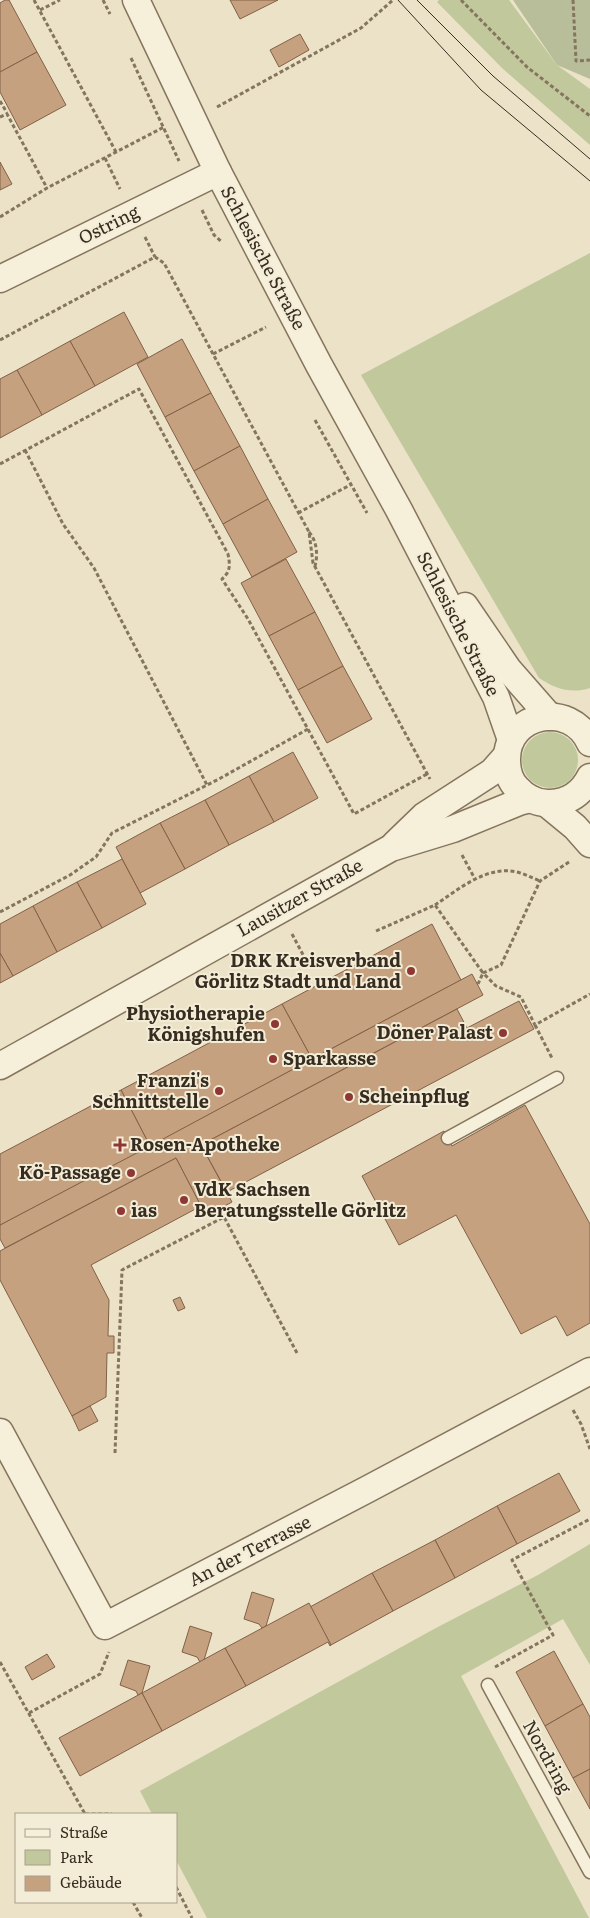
<svg xmlns="http://www.w3.org/2000/svg" width="590" height="1918" font-family="Literata,serif">
<style>
.green{fill:#c1c89c}
.cemetery{fill:#b8be9a}
.building{fill:#c6a180;stroke:#826146}
.lines{fill:none;stroke-linecap:round;stroke-linejoin:round}
.lane-casing{stroke:#85755e;stroke-width:15}
.street-casing{stroke:#85755e;stroke-width:29}
.path{stroke:#85755e;stroke-width:3;stroke-dasharray:4 2.5;stroke-linecap:butt}
.lane{stroke:#f6efda;stroke-width:12}
.street{stroke:#f6efda;stroke-width:26}
.tram{stroke:#372c20;stroke-width:1}
.poi-dot{fill:#8f3733;stroke:#f3ecd6;stroke-width:2}
.labels{text-anchor:middle;stroke-width:4;stroke-linejoin:round;paint-order:stroke}
.street-label{font-size:18px;fill:#372c20;stroke:#f3ecd6}
.poi-label{font-size:18px;font-weight:bold;fill:#372c20;stroke:#f3ecd6;text-anchor:end}
</style>
<rect width="100%" height="100%" fill="#ebe2c7"/>
<!-- green -->
<g class="green">
<path d="M439,0H509L557,65L590,89V145L502,68L437,2Z"/>
<path d="M590,253V688C571,694 556,689 539,678L361,375Z"/>
<circle cx="550" cy="760" r="28"/>
<path d="M590,1544V1665L563,1619L461,1676L589,1918H207L176,1860V1814H152L140,1791L434,1629L538,1575Z"/>
</g>
<!-- cemetery -->
<path class="cemetery" d="M513,0H590V79L557,65Z"/>
<!-- building -->
<g class="building">
<path d="M5,0H9L37,52L0,72V3Z"/>
<path d="M230,0H278L240,19Z"/>
<path d="M300,34L309,50L279,67L270,50Z"/>
<path d="M37,52L66,105L20,130L0,92V72Z"/>
<path d="M0,162L12,184L0,190Z"/>
<path d="M124,312L148,357L95,386L70,341Z"/>
<path d="M182,339L211,393L165,417L137,364Z"/>
<path d="M70,341L95,386L42,415L17,370Z"/>
<path d="M17,370L42,415L0,438V379Z"/>
<path d="M211,393L240,446L194,471L165,417Z"/>
<path d="M240,446L268,499L223,524L194,471Z"/>
<path d="M268,499L297,552L252,577L223,524Z"/>
<path d="M286,559L315,612L269,636L241,583Z"/>
<path d="M315,612L343,666L298,690L269,636Z"/>
<path d="M343,666L372,719L327,743L298,690Z"/>
<path d="M293,752L318,798L274,822L249,776Z"/>
<path d="M249,776L274,822L229,845L205,800Z"/>
<path d="M205,800L229,845L185,869L160,823Z"/>
<path d="M160,823L185,869L140,893L116,847Z"/>
<path d="M122,859L146,904L102,928L77,882Z"/>
<path d="M77,882L102,928L57,952L33,906Z"/>
<path d="M33,906L57,952L13,976L0,953V924Z"/>
<path d="M432,924L461,980L312,1059L282,1004Z"/>
<path d="M0,953L13,976L0,983Z"/>
<path d="M472,974L483,995L201,1145L232,1202L206,1216L176,1158L5,1248L0,1239V1225Z"/>
<path d="M519,1001L534,1029L227,1192L201,1145L457,1009L467,1028Z"/>
<path d="M282,1004L312,1059L150,1146L121,1090Z"/>
<path d="M121,1090L150,1146L0,1225V1154Z"/>
<path d="M525,1105L590,1224V1323L567,1336L556,1316L521,1334L456,1215L399,1245L362,1176L444,1131L452,1146Z"/>
<path d="M176,1158L201,1206L91,1265L109,1300L108,1336H114V1353H107L106,1397L72,1416L0,1280V1251Z"/>
<path d="M180,1297L185,1308L178,1311L173,1300Z"/>
<path d="M90,1406L98,1421L79,1431L72,1416Z"/>
<path d="M559,1473L580,1511L517,1544L497,1506Z"/>
<path d="M497,1506L517,1544L455,1578L435,1540Z"/>
<path d="M435,1540L455,1578L393,1611L372,1573Z"/>
<path d="M372,1573L393,1611L331,1645L310,1607Z"/>
<path d="M252,1592L274,1599L266,1626L262,1628L259,1624L244,1619Z"/>
<path d="M309,1603L331,1645L330,1646L328,1642L246,1686L225,1648Z"/>
<path d="M190,1626L212,1633L204,1660L200,1662L197,1657L182,1652Z"/>
<path d="M225,1648L246,1686L162,1731L142,1693Z"/>
<path d="M554,1651L583,1704L545,1726L516,1672Z"/>
<path d="M47,1654L55,1667L32,1680L25,1667Z"/>
<path d="M128,1660L150,1666L142,1693L138,1695L136,1691L120,1685Z"/>
<path d="M142,1693L162,1731L80,1776L59,1738Z"/>
<path d="M583,1704L590,1717V1769L573,1778L545,1726Z"/>
<path d="M590,1769V1809L573,1778Z"/>
</g>
<g class="lines">
<!-- lane casing -->
<g class="lane-casing">
<g id="lane">
<path d="M448,1138L557,1078"/>
<path d="M488,1685L590,1872"/>
</g>
</g>
<!-- street casing -->
<g class="street-casing">
<g id="street">
<path d="M136,0L218,172L319,365L399,510L496,697L511,740"/>
<path d="M0,279L218,172"/>
<path d="M465,606L508,669L550,717"/>
<path d="M590,743C571,700 506,713 507,760C507,770 510,781 517,788C526,798 537,804 551,803C569,802 582,793 590,777"/>
<path d="M547,804L575,827L590,844"/>
<path d="M395,844L424,816L492,772L507,755"/>
<path d="M0,1066L391,848L453,829L519,802L531,799"/>
<path d="M0,1432L105,1626L368,1489L590,1371"/>
</g>
</g>
<!-- path -->
<g class="path">
<path d="M34,0L116,152"/>
<path d="M103,0L110,14"/>
<path d="M461,0L527,67L590,116"/>
<path d="M573,0L576,61L590,60"/>
<path d="M40,10L60,0"/>
<path d="M131,58L179,161"/>
<path d="M0,101L7,113"/>
<path d="M217,107L361,28L393,0"/>
<path d="M0,117L7,114L47,188"/>
<path d="M105,158L120,189"/>
<path d="M202,210L214,235L222,242"/>
<path d="M0,217L47,188L164,127"/>
<path d="M145,237L155,257"/>
<path d="M0,340L155,257L164,263L309,532L313,563L430,779"/>
<path d="M213,354L266,327"/>
<path d="M315,420L367,513"/>
<path d="M25,450L63,524L94,568L207,785"/>
<path d="M0,464L139,389L228,554C230,565 231,571 222,579L248,619L354,814L427,774"/>
<path d="M298,513L350,485"/>
<path d="M309,532C317,541 318,555 315,566"/>
<path d="M462,855L475,879"/>
<path d="M569,862L540,881L501,965L483,973L496,986L521,997L535,1025L590,994"/>
<path d="M435,905C459,889 487,865 517,872C525,874 532,878 540,881"/>
<path d="M0,912L70,875L96,857L112,833L219,779L308,729"/>
<path d="M376,931L435,905L483,973L478,984"/>
<path d="M292,934L309,966"/>
<path d="M535,1025L552,1058"/>
<path d="M220,1209L224,1217"/>
<path d="M573,1410L581,1424L590,1449"/>
<path d="M115,1453L122,1270L224,1217L297,1353"/>
<path d="M0,1662L85,1814"/>
<path d="M495,1667L553,1635L512,1560L590,1519"/>
<path d="M29,1713L100,1674L109,1652"/>
<path d="M85,1814H112"/>
<path d="M176,1887L192,1918"/>
<path d="M133,1902L142,1918"/>
</g>
<!-- lane -->
<use href="#lane" class="lane"/>
<!-- street -->
<use href="#street" class="street"/>
<!-- tram -->
<g class="tram">
<path d="M398,0L481,90L590,181"/>
<path d="M417,0L493,76L590,159"/>
</g>
</g>
<!-- markers -->
<g class="poi-dot">
<circle cx="411" cy="971" r="5"/>
<circle cx="275" cy="1024" r="5"/>
<circle cx="503" cy="1033" r="5"/>
<circle cx="273" cy="1059" r="5"/>
<circle cx="219" cy="1091" r="5"/>
<circle cx="349" cy="1097" r="5"/>
<path d="M117.5 1137.5h5v5h5v5h-5v5h-5v-5h-5v-5h5z"/>
<circle cx="131" cy="1173" r="5"/>
<circle cx="184" cy="1200" r="5"/>
<circle cx="121" cy="1211" r="5"/>
</g>
<g class="labels">
<!-- street labels -->
<g class="street-label">
<text transform="translate(109 225) rotate(-26)" y="6">Ostring</text>
<text transform="translate(263 258) rotate(62)" y="6">Schlesische Straße</text>
<text transform="translate(458 624) rotate(63)" y="6">Schlesische Straße</text>
<text transform="translate(300 898) rotate(-29)" y="6">Lausitzer Straße</text>
<text transform="translate(250 1551) rotate(-27)" y="6">An der Terrasse</text>
<text transform="translate(547 1757) rotate(61)" y="6">Nordring</text>
</g>
<!-- poi labels -->
<g class="poi-label">
<text x="401" y="967">DRK Kreisverband<tspan x="401" dy="21">Görlitz Stadt und Land</tspan></text>
<text x="265" y="1020">Physiotherapie<tspan x="265" dy="21">Königshufen</tspan></text>
<text x="493" y="1039">Döner Palast</text>
<text x="283" y="1065" text-anchor="start">Sparkasse</text>
<text x="209" y="1087">Franzi's<tspan x="209" dy="21">Schnittstelle</tspan></text>
<text x="359" y="1103" text-anchor="start">Scheinpflug</text>
<text x="130" y="1151" text-anchor="start">Rosen-Apotheke</text>
<text x="121" y="1179">Kö-Passage</text>
<text x="194" y="1196" text-anchor="start">VdK Sachsen<tspan x="194" dy="21">Beratungsstelle Görlitz</tspan></text>
<text x="131" y="1217" text-anchor="start">ias</text>
</g>
</g>
<!-- legend -->
<rect x="15" y="1813" width="162" height="90" fill="#f3ecd6" stroke="#a89f8d"/>
<rect x="25" y="1829" width="25" height="8" fill="#f6efda" stroke="#a89f8d"/>
<text x="60" y="1838" font-size="15" fill="#372c20">Straße</text>
<rect x="25" y="1850" width="25" height="15" fill="#c1c89c" stroke="#a89f8d"/>
<text x="60" y="1863" font-size="15" fill="#372c20">Park</text>
<rect x="25" y="1876" width="25" height="15" fill="#c6a180" stroke="#a89f8d"/>
<text x="60" y="1888" font-size="15" fill="#372c20">Gebäude</text>
</svg>
